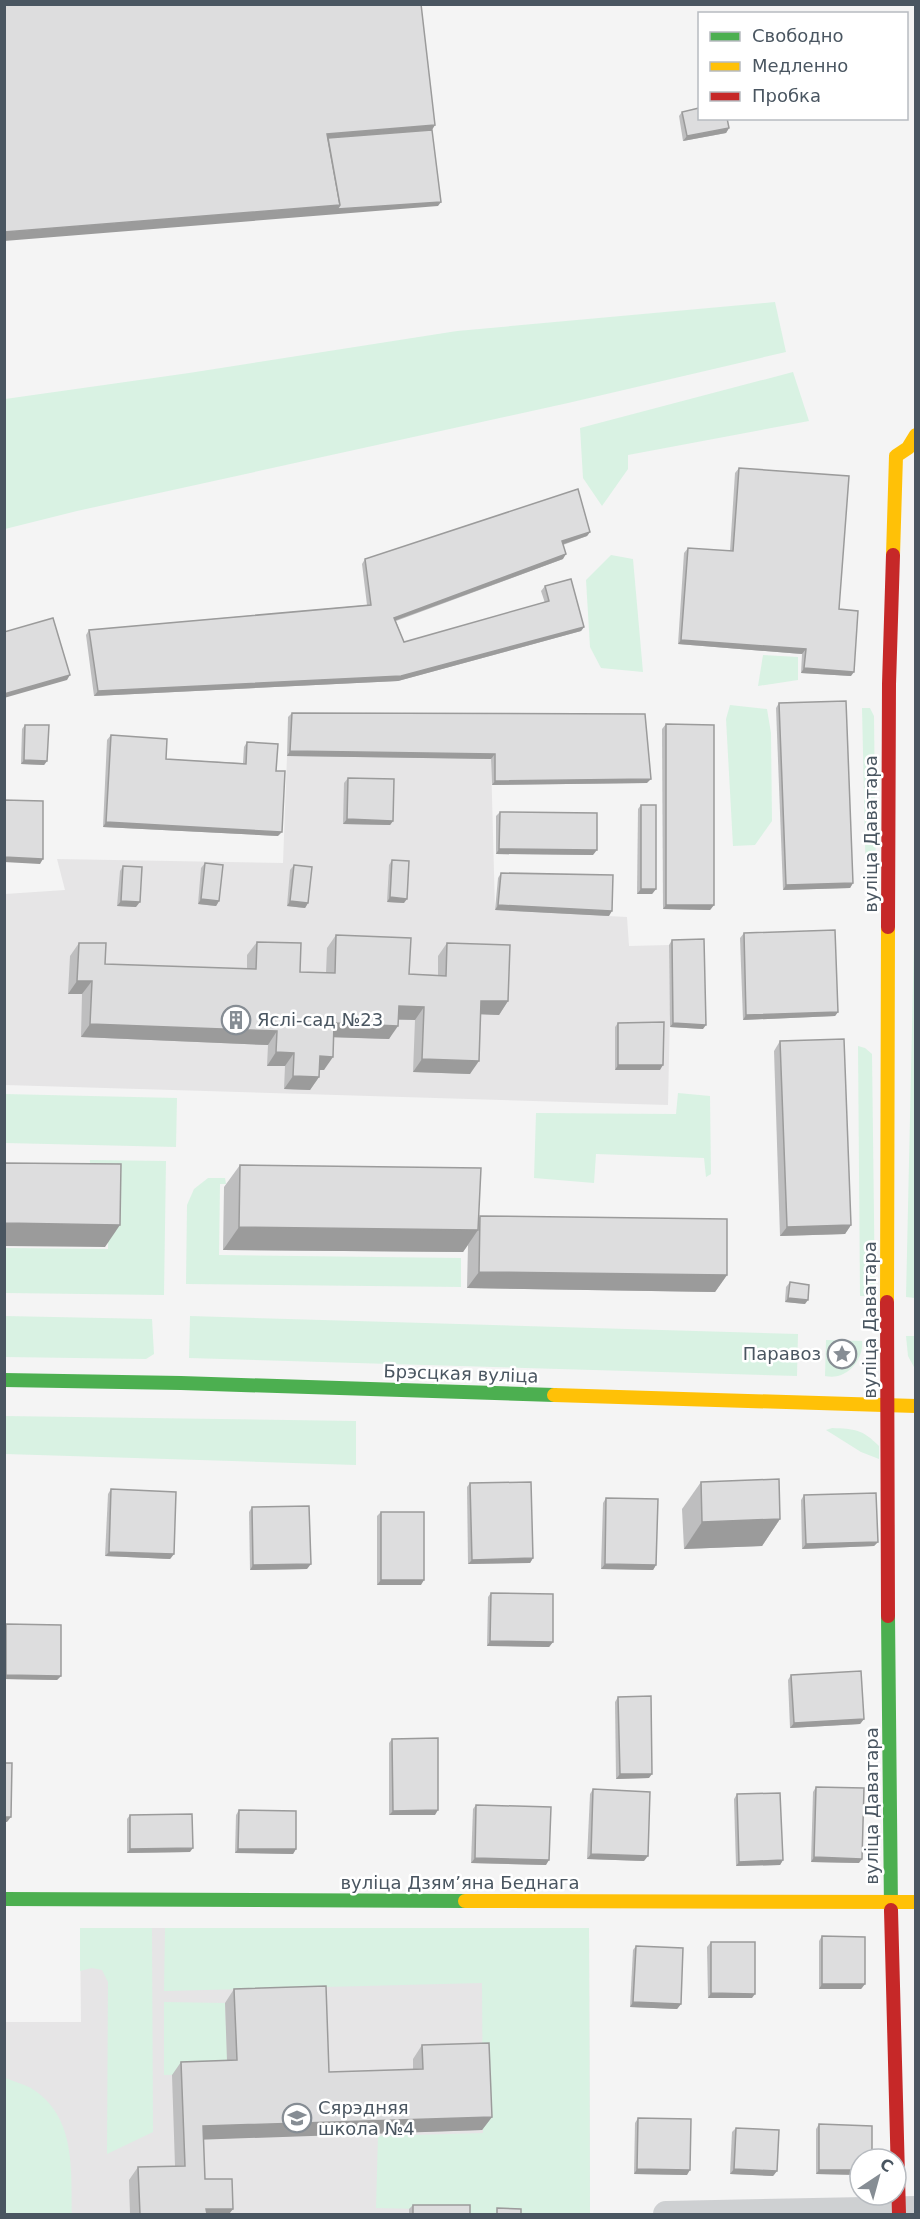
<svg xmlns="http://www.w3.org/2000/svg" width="920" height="2219" font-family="'DejaVu Sans',sans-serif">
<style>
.education{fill:#e6e5e6}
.green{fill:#d9f2e3}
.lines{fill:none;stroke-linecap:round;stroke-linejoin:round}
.street{stroke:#ced0d2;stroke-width:26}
.fast{stroke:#4caf50;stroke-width:14}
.slow{stroke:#ffc107;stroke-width:14}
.jam{stroke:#c62828;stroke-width:14}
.wall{fill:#bebebf}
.shaded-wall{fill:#9b9b9b}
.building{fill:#ddddde;stroke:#9b9b9b;stroke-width:1.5}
.labels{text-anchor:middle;stroke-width:5;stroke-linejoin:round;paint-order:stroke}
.street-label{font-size:18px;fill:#4a5661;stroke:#fff}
.poi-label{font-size:18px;fill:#4a5661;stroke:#fff;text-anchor:start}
</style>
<rect width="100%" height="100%" fill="#f4f4f4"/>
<!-- education -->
<g class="education">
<path d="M287,756L491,759L495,910L627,917L629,946L669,945L670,1012L668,1105L5,1085V894L65,890L57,859L283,863Z"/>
<path d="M80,1928H589L590,2214H5L4,2022H81Z"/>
</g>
<!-- green -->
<g class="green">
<path d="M775,302L786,352L568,403L77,511L5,529V399L189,373L457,331Z"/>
<path d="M793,372L809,421L628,455V469L602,506L583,478L580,428Z"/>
<path d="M611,555L633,559L643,672L601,668L590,647L586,580Z"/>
<path d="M763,655L798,657V680L758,686Z"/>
<path d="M730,705L767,709L771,733L772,821L755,845L733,846L726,719Z"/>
<path d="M862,708H870L874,716L876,888L866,887Z"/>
<path d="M915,893L916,1274L915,1298L906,1297Z"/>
<path d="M858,1046L865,1048L872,1054L875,1296H860Z"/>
<path d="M678,1093L710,1096L711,1174L706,1177L704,1158L596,1154L594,1183L534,1178L536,1113L676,1114Z"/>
<path d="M5,1094L177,1098L176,1147L5,1143Z"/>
<path d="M90,1160L166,1161L164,1295L5,1293V1248L108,1249L109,1180L89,1179Z"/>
<path d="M208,1178H225L226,1184H220L219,1255L461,1258V1287L186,1284L187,1205L194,1189Z"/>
<path d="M5,1316L152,1319L154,1354L146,1359L5,1357Z"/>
<path d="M190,1316L798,1334L797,1376L189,1358Z"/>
<path d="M906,1336H915V1369L908,1356Z"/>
<path d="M826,1340L862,1341C864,1360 846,1381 825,1376Z"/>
<path d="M5,1416L356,1421V1465L5,1454Z"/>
<path d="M832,1428C855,1429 862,1429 879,1446V1459L861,1452L826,1430Z"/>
<path d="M80,1928H152L153,2132L107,2154L108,1982L102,1970L92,1968L80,1971Z"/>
<path d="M165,1928H589L590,2214H467V2210L376,2208L378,2136L483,2133L482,1983L164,1991Z"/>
<path d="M164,2002L225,2003L228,2074L164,2075Z"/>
<path d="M5,2078C13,2081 23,2084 31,2088C76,2116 71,2168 72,2214H5Z"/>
</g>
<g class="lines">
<!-- street -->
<path class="street" d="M666,2214L916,2209"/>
<!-- fast -->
<g class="fast">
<path d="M4,1380L181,1383L554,1395"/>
<path d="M888,1616L891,1910"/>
<path d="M4,1899L465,1901"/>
</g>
<!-- slow -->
<g class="slow">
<path d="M893,555L896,456L908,448L916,435"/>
<path d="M887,1302L888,927"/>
<path d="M554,1395L916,1406"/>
<path d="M465,1901L916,1902"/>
</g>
<!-- jam -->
<g class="jam">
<path d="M888,927L889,684L893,555"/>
<path d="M887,1302L888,1616"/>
<path d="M891,1910L899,2214"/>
</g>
</g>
<!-- wall -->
<g class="wall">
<path d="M682,112L729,128L726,133L683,141L679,116Z"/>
<path d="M739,468L839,609L851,676L801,673L802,654L678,644L684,553L688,548L730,551L735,473Z"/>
<path d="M590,532L587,536L563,545V559L396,621L404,642L545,603L541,591L545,586L584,627L581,631L398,681L94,696L86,635L89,630L367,605L362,564L365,559Z"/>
<path d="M779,703L853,883L850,888L783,890L776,708Z"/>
<path d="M292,713L647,783L492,785L491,759L287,756L288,717Z"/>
<path d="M666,724L714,905L710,910L663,909L662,729Z"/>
<path d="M25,725L47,761L44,765L21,764L22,729Z"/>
<path d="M111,735L166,759L243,763L244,747L247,742L276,771L278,836L103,827L107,740Z"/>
<path d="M348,778L393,821L390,825L343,824L344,783Z"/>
<path d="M641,805L656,889L652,894H637L638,809Z"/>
<path d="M500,812L593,855L496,854V816Z"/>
<path d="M392,860L404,903L387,902L389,865Z"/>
<path d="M205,863L219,901L216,906L198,904L201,868Z"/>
<path d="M294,865L308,903L305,908L287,906L290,870Z"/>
<path d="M123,866L136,907L117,906L120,871Z"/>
<path d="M501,873L609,916L495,910L498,878Z"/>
<path d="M744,933L838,1012L835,1016L743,1020L740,938Z"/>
<path d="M336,935L409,974L438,975V956L447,943L508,1001L499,1015L481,1014L470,1074L413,1072L415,1020H399L389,1039L334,1037L324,1070H320L319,1077L310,1090L284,1089L285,1066H267L268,1045L81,1037L82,994H68L70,956L79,943L105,964L247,969V955L257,942L300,972L326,973L327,948Z"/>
<path d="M672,940L703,1029L670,1027L669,945Z"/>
<path d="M618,1023L660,1070H615V1027Z"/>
<path d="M780,1041L851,1225L845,1234L780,1236L774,1051Z"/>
<path d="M240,1165L479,1217L727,1275L715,1292L467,1288L468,1245L463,1252L223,1250L224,1187Z"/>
<path d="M790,1282L805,1304L785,1302L786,1287Z"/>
<path d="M701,1482L780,1519L762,1546L684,1549L682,1509Z"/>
<path d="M470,1483L533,1558L530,1563L468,1564L467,1487Z"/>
<path d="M111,1489L174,1554L170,1559L105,1556L108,1494Z"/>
<path d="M804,1495L878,1542L874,1546L802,1549L801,1500Z"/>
<path d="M606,1498L656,1565L653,1570L601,1569L603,1503Z"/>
<path d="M252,1507L307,1569L250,1570L249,1512Z"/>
<path d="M381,1512L421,1585H377V1516Z"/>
<path d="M491,1593L553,1642L549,1647L487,1646L488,1597Z"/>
<path d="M6,1624L61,1676L57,1680L4,1679V1627Z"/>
<path d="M791,1675L864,1719L860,1724L790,1728L788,1680Z"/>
<path d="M618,1697L649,1778L616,1779L615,1702Z"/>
<path d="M392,1739L435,1815H389V1743Z"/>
<path d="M816,1787L859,1863L811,1862L813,1792Z"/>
<path d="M593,1789L644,1861L587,1859L590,1794Z"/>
<path d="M737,1794L783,1860L780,1865L736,1866L734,1799Z"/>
<path d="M476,1805L546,1865L471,1863L473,1809Z"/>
<path d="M239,1810L296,1849L293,1854L235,1853L236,1815Z"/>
<path d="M130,1815L190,1852L127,1853V1819Z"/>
<path d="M822,1936L865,1984L861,1989H819V1941Z"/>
<path d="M711,1942L752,1998H708L707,1947Z"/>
<path d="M636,1946L681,2004L677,2009L630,2007L633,1950Z"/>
<path d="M234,1989L329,2072L413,2070V2059L422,2045L492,2117L482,2130L203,2139L205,2179L233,2209L229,2214H130L129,2180L138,2167L175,2166L172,2075L181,2062L227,2061L225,2003Z"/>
<path d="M638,2118L687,2175L634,2174L635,2123Z"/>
<path d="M819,2124L860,2159V2175L816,2174V2129Z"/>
<path d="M736,2128L777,2171L773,2176L730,2174L732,2132Z"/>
<path d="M413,2205L470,2214H409V2209Z"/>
</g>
<!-- shaded-wall -->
<g class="shaded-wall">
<path d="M435,125L429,135L325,143L327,134Z"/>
<path d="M729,128L726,133L683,141L687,136Z"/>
<path d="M441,202L438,206L4,241V232L340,205Z"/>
<path d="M590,532L587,536L558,546L562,541Z"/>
<path d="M566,554L563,559L391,622L394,618Z"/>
<path d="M584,627L581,631L398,681L94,696L98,691Z"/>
<path d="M681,640L806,649L802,654L678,644Z"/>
<path d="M804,668L854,672L851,676L801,673Z"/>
<path d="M70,675L67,680L4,698V694Z"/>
<path d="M290,751L495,754L491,759L287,756Z"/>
<path d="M24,760L47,761L44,765L21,764Z"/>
<path d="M651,779L647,783L492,785L495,781Z"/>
<path d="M347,819L393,821L390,825L343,824Z"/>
<path d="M106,822L282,832L278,836L103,827Z"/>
<path d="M499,849L597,850L593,855L496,854Z"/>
<path d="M4,857L43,859L40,864L4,862Z"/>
<path d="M853,883L850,888L783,890L786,885Z"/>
<path d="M641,889H656L652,894H637Z"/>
<path d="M390,897L407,899L404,903L387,902Z"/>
<path d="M201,899L219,901L216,906L198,904Z"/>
<path d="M121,901L140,902L136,907L117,906Z"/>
<path d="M290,901L308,903L305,908L287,906Z"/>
<path d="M498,905L612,911L609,916L495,910Z"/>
<path d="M666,905H714L710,910L663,909Z"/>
<path d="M77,981H92L82,994H68Z"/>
<path d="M481,1001H508L499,1015L472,1014Z"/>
<path d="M399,1006L424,1007L415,1020L390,1019Z"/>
<path d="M838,1012L835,1016L743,1020L746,1015Z"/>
<path d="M334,1023L398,1026L389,1039L325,1037Z"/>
<path d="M673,1023L706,1025L703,1029L670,1027Z"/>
<path d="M90,1024L277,1031L268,1045L81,1037Z"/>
<path d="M276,1052L294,1053L285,1066H267Z"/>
<path d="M320,1056L333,1057L324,1070H311Z"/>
<path d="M422,1059L479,1061L470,1074L413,1072Z"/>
<path d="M618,1065H663L660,1070H615Z"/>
<path d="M293,1076L319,1077L310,1090L284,1089Z"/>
<path d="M4,1223L120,1225L105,1247L4,1246Z"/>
<path d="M851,1225L845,1234L780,1236L787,1227Z"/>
<path d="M239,1227L478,1230L463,1252L223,1250Z"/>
<path d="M479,1272L727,1275L715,1292L467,1288Z"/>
<path d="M788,1298L808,1300L805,1304L785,1302Z"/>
<path d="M780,1519L762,1546L684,1549L702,1522Z"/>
<path d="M878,1542L874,1546L802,1549L806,1544Z"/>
<path d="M109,1552L174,1554L170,1559L105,1556Z"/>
<path d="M533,1558L530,1563L468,1564L472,1560Z"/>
<path d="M311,1564L307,1569L250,1570L253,1565Z"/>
<path d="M605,1564L656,1565L653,1570L601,1569Z"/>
<path d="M381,1580H424L421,1585H377Z"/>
<path d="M490,1641L553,1642L549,1647L487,1646Z"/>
<path d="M6,1675L61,1676L57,1680L4,1679Z"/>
<path d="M864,1719L860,1724L790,1728L794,1723Z"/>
<path d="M620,1774H652L649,1778L616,1779Z"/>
<path d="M438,1810L435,1815H389L393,1811Z"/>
<path d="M4,1817H11L7,1822H4Z"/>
<path d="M193,1848L190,1852L127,1853L130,1849Z"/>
<path d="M238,1849H296L293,1854L235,1853Z"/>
<path d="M591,1854L648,1856L644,1861L587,1859Z"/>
<path d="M814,1857L862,1859L859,1863L811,1862Z"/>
<path d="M475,1858L549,1860L546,1865L471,1863Z"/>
<path d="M783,1860L780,1865L736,1866L739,1862Z"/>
<path d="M822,1984H865L861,1989H819Z"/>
<path d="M711,1993L755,1994L752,1998H708Z"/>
<path d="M633,2002L681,2004L677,2009L630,2007Z"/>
<path d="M492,2117L482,2130L193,2140L203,2126Z"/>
<path d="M637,2169L690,2170L687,2175L634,2174Z"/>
<path d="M734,2169L777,2171L773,2176L730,2174Z"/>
<path d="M819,2170H860V2175L816,2174Z"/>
<path d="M206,2209H233L229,2214H203Z"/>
</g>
<!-- building -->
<g class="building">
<path d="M4,4H421L435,125L327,134L340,205L4,232Z"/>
<path d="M699,108V118H727L729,128L687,136L682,112Z"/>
<path d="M432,130L441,202L337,209L340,205L328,138Z"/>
<path d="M739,468L849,476L839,609L858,611L854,672L804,668L806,649L681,640L688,548L733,551Z"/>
<path d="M578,489L590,532L562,541L566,554L394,618L404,642L549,601L545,586L571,579L584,627L401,676L98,691L89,630L371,605L365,559Z"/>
<path d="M53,618L70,675L4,694V632Z"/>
<path d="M846,701L853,883L786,885L779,703Z"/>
<path d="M292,713L645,714L651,779L495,781V754L290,751Z"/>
<path d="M666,724L714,725V905H666Z"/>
<path d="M25,725H49L47,761L24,760Z"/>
<path d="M111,735L167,739L166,759L246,764L247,742L278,744L276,771H285L282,832L106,822Z"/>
<path d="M348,778L394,779L393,821L347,819Z"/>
<path d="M4,800L43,801V859L4,857Z"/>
<rect x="641" y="805" width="15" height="84"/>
<path d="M500,812L597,813V850L499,849Z"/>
<path d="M392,860L409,861L407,899L390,897Z"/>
<path d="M205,863L223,865L219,901L201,899Z"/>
<path d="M294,865L312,867L308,903L290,901Z"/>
<path d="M123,866L142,867L140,902L121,901Z"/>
<path d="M501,873L613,875L612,911L498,905Z"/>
<path d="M835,930L838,1012L746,1015L744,933Z"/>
<path d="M336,935L411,938L409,974L446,976L447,943L510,945L508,1001H481L479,1061L422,1059L424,1007L399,1006L398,1026L334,1023L333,1057L320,1056L319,1077L293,1076L294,1053L276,1052L277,1031L90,1024L92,981H77L79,943H106L105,964L256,969L257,942L301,943L300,972L335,973Z"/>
<path d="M704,939L706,1025L673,1023L672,940Z"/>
<path d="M664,1022L663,1065H618V1023Z"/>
<path d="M844,1039L851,1225L787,1227L780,1041Z"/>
<path d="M4,1163L121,1164L120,1225L4,1223Z"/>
<path d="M240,1165L481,1168L478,1230L239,1227Z"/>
<path d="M480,1216L727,1219V1275L479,1272Z"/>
<path d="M790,1282L809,1285L808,1300L788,1298Z"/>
<path d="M779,1479L780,1519L702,1522L701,1482Z"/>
<path d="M531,1482L533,1558L472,1560L470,1483Z"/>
<path d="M111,1489L176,1492L174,1554L109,1552Z"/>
<path d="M876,1493L878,1542L806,1544L804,1495Z"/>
<path d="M606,1498L658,1499L656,1565L605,1564Z"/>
<path d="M309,1506L311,1564L253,1565L252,1507Z"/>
<rect x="381" y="1512" width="43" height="68"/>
<path d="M491,1593L553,1594V1642L490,1641Z"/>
<path d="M6,1624L61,1625V1676L6,1675Z"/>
<path d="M861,1671L864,1719L794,1723L791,1675Z"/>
<path d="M651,1696L652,1774H620L618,1697Z"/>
<path d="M438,1738V1810L393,1811L392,1739Z"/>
<path d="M4,1763H12L11,1817H4Z"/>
<path d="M816,1787L864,1788L862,1859L814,1857Z"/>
<path d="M593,1789L650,1792L648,1856L591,1854Z"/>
<path d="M780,1793L783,1860L739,1862L737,1794Z"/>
<path d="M476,1805L551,1807L549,1860L475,1858Z"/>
<path d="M239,1810L296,1811V1849H238Z"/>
<path d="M192,1814L193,1848L130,1849V1815Z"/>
<path d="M822,1936L865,1937V1984H822Z"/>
<path d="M711,1942H755V1994L711,1993Z"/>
<path d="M636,1946L683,1948L681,2004L633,2002Z"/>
<path d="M326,1986L329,2072L423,2069L422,2045L489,2043L492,2117L203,2126L205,2179H232L233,2209H206L207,2214H140L138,2167L185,2166L181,2062L237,2060L234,1989Z"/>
<path d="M638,2118L691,2119L690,2170L637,2169Z"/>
<path d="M819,2124L872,2126V2159H860V2170H819Z"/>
<path d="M736,2128L779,2130L777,2171L734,2169Z"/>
<rect x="413" y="2205" width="57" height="9"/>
<path d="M497,2208L521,2209V2214H497Z"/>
</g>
<!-- icons -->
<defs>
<g id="building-ring" transform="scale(1.5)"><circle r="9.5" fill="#fff" stroke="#868d94" stroke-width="1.5"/><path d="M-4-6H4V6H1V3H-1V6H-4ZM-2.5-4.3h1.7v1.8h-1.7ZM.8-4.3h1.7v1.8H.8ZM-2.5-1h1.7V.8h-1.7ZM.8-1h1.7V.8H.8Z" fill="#868d94"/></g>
<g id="sight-ring" transform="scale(1.5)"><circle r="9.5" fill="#fff" stroke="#868d94" stroke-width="1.5"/><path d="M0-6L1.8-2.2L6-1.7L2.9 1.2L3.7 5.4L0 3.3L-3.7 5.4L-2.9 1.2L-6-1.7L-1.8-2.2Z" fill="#868d94"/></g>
<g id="school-ring" transform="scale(1.5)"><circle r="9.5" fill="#fff" stroke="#868d94" stroke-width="1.5"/><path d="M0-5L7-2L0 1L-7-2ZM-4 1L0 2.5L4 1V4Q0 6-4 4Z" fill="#868d94"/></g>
</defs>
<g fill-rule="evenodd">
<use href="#building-ring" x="236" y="1020"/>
<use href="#sight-ring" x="842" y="1354"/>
<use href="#school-ring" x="297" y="2118"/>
</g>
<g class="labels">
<!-- street labels -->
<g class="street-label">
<text transform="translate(871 834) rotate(-90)" y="6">вуліца Даватара</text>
<text transform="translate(870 1320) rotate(-90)" y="6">вуліца Даватара</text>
<text transform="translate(461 1374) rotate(2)" y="6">Брэсцкая вуліца</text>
<text transform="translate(872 1806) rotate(-90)" y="6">вуліца Даватара</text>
<text x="460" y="1889">вуліца Дзямʼяна Беднага</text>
</g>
<!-- poi labels -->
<g class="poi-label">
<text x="257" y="1026">Яслі-сад №23</text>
<text x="821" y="1360" text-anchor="end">Паравоз</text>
<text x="318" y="2114">Сярэдняя<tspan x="318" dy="21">школа №4</tspan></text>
</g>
</g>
<!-- border -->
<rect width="920" height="2219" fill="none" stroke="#4a5661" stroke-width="12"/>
<!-- legend -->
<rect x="698" y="12" width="210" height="108" fill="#ffffff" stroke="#b7bbc0" stroke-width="1.5"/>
<rect x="710" y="32" width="30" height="9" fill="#4caf50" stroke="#b7bbc0" stroke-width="1.5"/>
<text x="752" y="42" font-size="18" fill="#4a5661">Свободно</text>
<rect x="710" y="62" width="30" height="9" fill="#ffc107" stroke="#b7bbc0" stroke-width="1.5"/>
<text x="752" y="72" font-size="18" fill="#4a5661">Медленно</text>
<rect x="710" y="92" width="30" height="9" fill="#c62828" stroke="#b7bbc0" stroke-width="1.5"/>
<text x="752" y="102" font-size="18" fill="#4a5661">Пробка</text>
<!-- north arrow -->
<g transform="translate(878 2177) rotate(36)"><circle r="28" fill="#ffffff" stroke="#b7bbc0" stroke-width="1.5"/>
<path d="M0-4.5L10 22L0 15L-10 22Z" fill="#868d94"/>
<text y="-9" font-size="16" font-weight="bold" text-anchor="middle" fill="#4a5661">С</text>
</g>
</svg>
